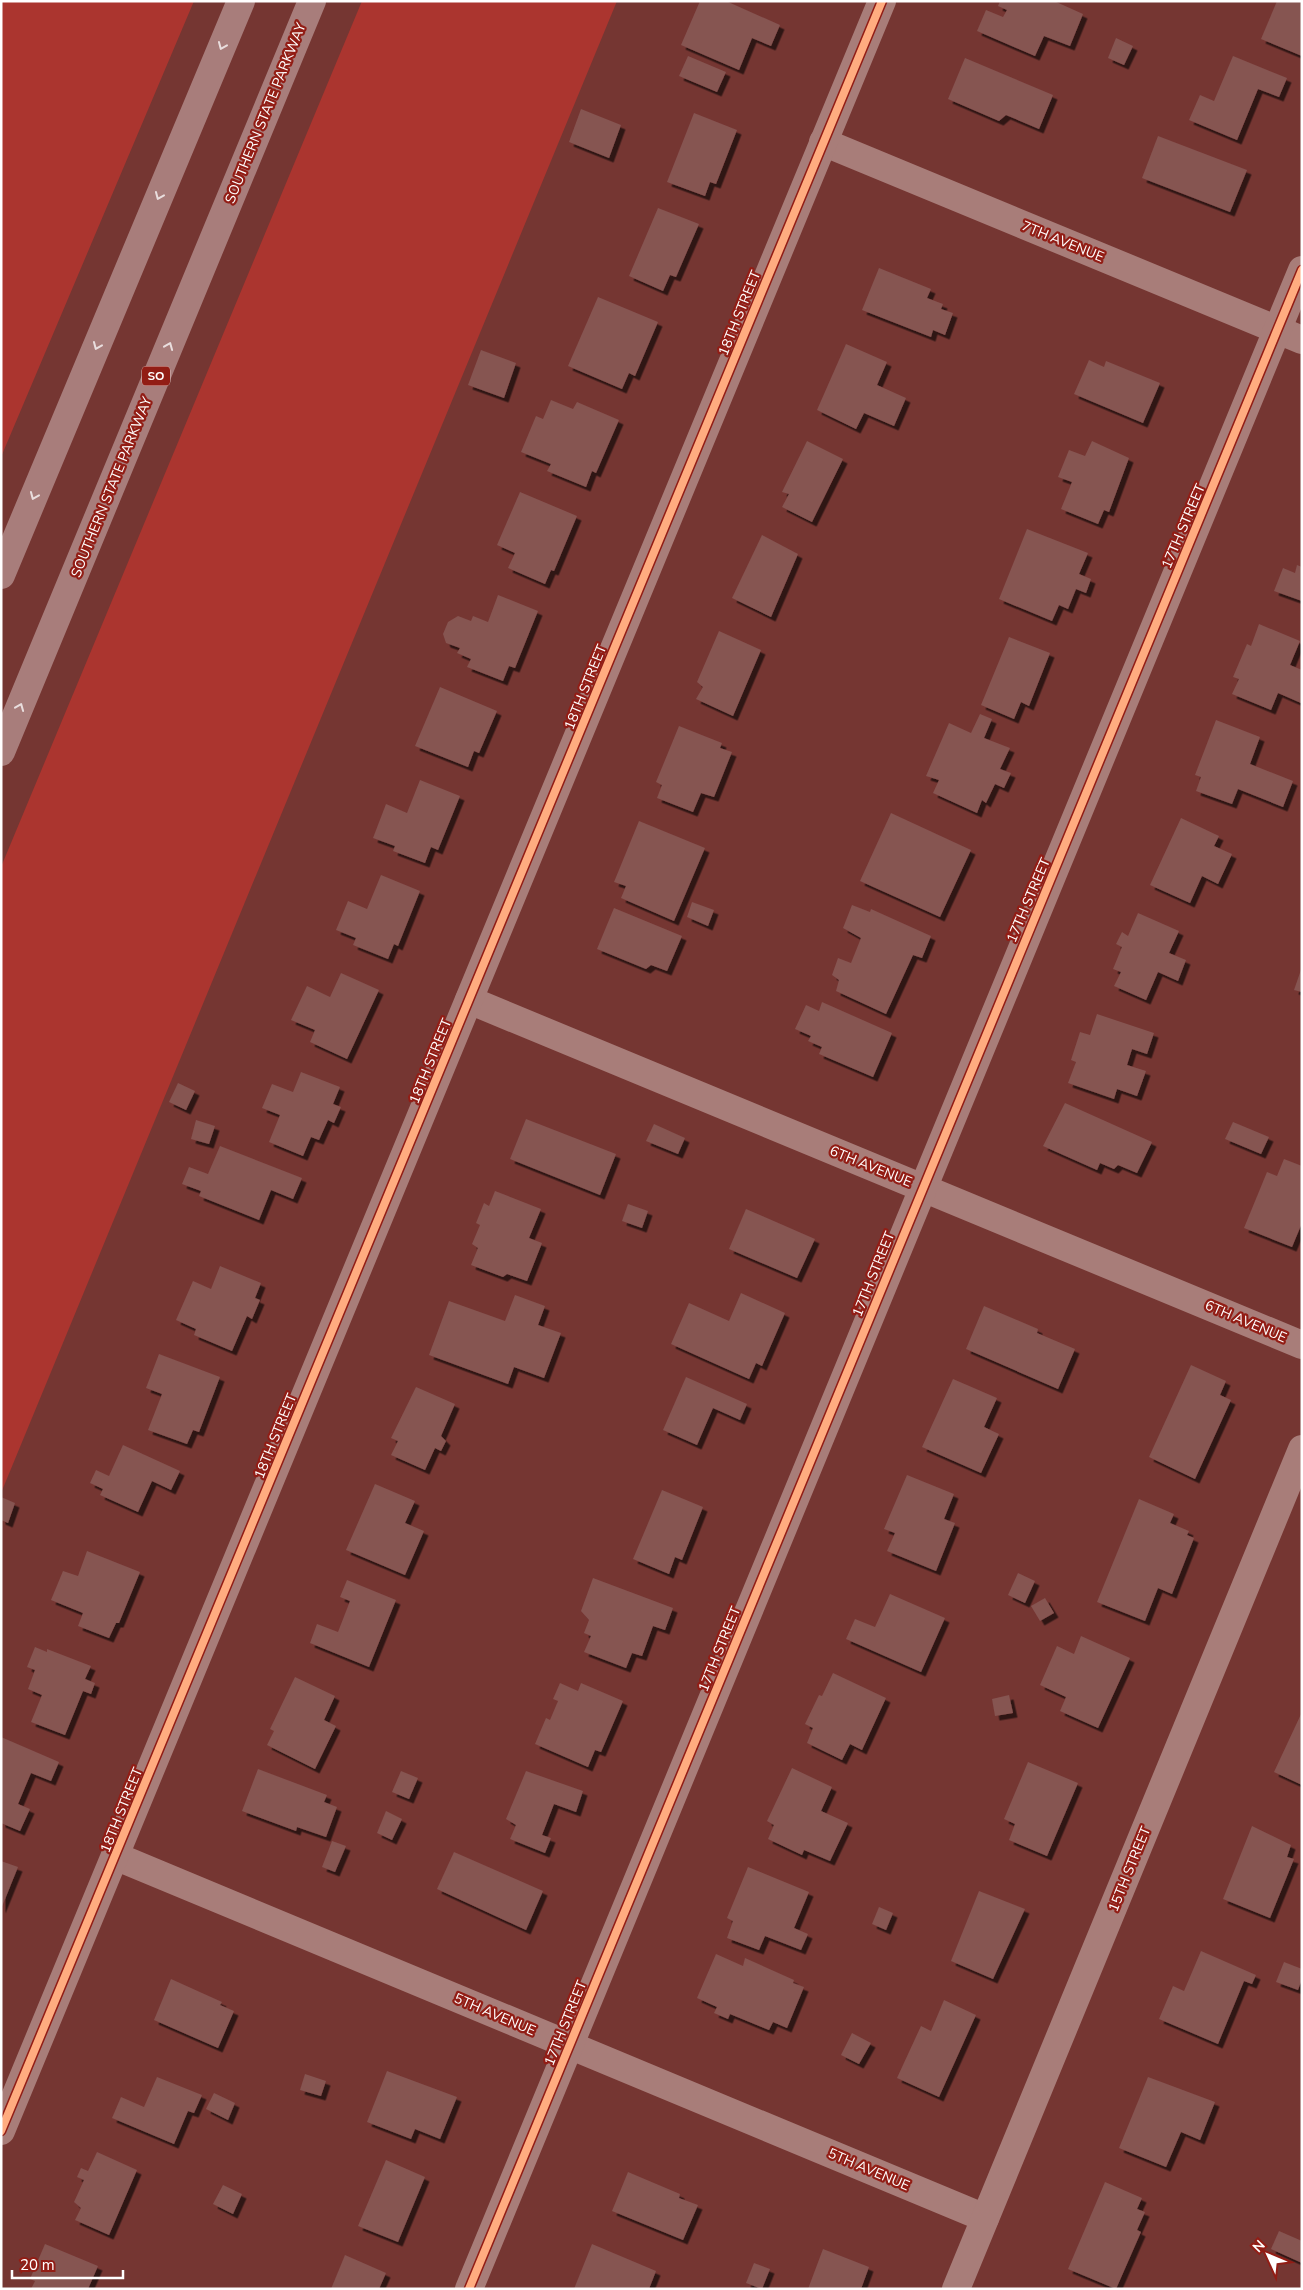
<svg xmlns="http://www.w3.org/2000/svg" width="1303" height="2290" font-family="'Nunito Sans',sans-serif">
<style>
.green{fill:#ab352f}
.building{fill:#865451;filter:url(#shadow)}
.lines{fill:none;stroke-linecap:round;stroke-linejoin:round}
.street{stroke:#a87d79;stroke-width:28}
.highway{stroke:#a87d7b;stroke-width:28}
.cycleway-casing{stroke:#921d15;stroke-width:11}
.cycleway{stroke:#ffac80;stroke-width:8}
.oneway{stroke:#e9dede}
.labels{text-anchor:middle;stroke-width:4.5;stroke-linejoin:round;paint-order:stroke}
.shield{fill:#921d15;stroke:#debbb9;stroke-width:1}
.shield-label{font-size:12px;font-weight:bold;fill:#fff}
.street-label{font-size:14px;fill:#fff;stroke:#921d15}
</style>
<defs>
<filter id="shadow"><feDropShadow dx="4.5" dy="4.5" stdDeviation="0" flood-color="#0009"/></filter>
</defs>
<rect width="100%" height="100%" fill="#753632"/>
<!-- green -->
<g class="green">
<path d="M1,1H194L1,457Z"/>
<path d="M362,1H617L1,1493V867Z"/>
</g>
<!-- building -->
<g class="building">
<path d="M700,1H726L780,25L771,46L752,38L739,70L681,45Z"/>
<path d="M1000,1H1054L1083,14L1070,46L1044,36L1035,56L977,31L986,10L1003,17L1007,10L998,6Z"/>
<path d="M1277,1H1302V56L1261,39Z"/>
<path d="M1116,38L1133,46L1124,65L1108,58Z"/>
<path d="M688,56L726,72L717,92L679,76Z"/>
<path d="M1233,56L1287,78L1279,97L1258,89L1237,140L1189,120L1200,95L1214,101Z"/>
<path d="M965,58L1053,95L1039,129L1006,115L999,121L948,99Z"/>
<path d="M581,109L621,125L609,158L569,142Z"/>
<path d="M694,113L737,130L716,184L710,182L705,196L667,182Z"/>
<path d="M1158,136L1247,170L1230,212L1142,178Z"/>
<path d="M658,208L699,224L676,277L670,275L663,291L629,276Z"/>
<path d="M879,268L931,289L927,298L943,304L941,309L953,313L945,335L933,330L931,337L862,310Z"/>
<path d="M598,297L658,322L635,376L629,373L622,389L568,366Z"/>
<path d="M846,344L887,362L877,385L906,398L894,426L864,413L856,429L817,410Z"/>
<path d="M481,350L516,363L504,398L468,385Z"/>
<path d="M1089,360L1104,367L1106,361L1160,383L1143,423L1074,394Z"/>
<path d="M551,400L573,409L577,402L619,420L596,473L592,471L586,487L547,471L551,464L521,452L536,416L543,419Z"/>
<path d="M807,441L843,459L812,522L782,507L789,494L782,492Z"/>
<path d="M1092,441L1129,458L1109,512L1104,510L1098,524L1061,509L1072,482L1058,477L1069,450L1085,456Z"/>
<path d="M520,492L577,516L554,571L551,570L545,584L508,568L515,553L497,545Z"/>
<path d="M1027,529L1088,553L1079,574L1091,579L1086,593L1076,589L1068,609L1059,605L1052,621L999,599Z"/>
<path d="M762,535L798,554L771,617L732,598Z"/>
<path d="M1297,565L1302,567V601L1274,591L1283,568L1295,573Z"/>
<path d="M498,595L538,611L515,668L509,666L503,681L467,667L471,659L457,653L460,648L446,643L443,634L448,622L458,616L471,621L473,616L488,622Z"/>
<path d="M1259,624L1300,641L1290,665L1302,670L1301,703L1278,693L1271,710L1232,694L1239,679L1233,677L1247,644L1251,646Z"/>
<path d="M719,631L761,650L733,716L696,699L703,687L697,682Z"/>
<path d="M1009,637L1050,653L1029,706L1021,702L1014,719L981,705Z"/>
<path d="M440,687L497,711L479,753L474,751L468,767L415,746Z"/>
<path d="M980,714L992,719L984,738L1010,748L1000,769L1011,773L1004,788L995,784L986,803L982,800L977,813L933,793L939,780L926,776L949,723L971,733Z"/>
<path d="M1216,720L1260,737L1250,764L1293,781L1283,807L1238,789L1232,804L1196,791L1201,777L1195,775Z"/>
<path d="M679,726L722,743L720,748L732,752L714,797L701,793L693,812L657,798L662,785L656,782Z"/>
<path d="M420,780L460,796L438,850L431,847L425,863L393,851L395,846L373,838L386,804L407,813Z"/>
<path d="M891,813L971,850L940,917L860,881Z"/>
<path d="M1181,818L1219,836L1214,846L1232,854L1218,884L1202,876L1190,903L1150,885Z"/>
<path d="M639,821L705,848L674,921L621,898L626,886L614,882Z"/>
<path d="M381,875L420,891L398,946L394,944L388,959L353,945L356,938L336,930L348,901L367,909Z"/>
<path d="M692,902L714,910L708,926L687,917Z"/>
<path d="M852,905L870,912L871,909L931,936L922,958L913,955L886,1014L836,991L839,980L832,975L838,958L851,963L861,938L843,928Z"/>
<path d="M614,908L682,936L667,971L651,965L646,969L597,949Z"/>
<path d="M1138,913L1179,931L1169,953L1186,960L1178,981L1158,972L1146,1000L1114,986L1121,972L1113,969L1122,947L1116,944L1122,932L1128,936Z"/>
<path d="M1302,967V992L1294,990Z"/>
<path d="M341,973L379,990L347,1059L310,1042L315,1030L291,1020L307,986L330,997Z"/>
<path d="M822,1002L892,1033L873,1077L819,1054L822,1047L808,1041L811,1036L795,1029L806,1005L819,1011Z"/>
<path d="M1097,1014L1154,1033L1147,1054L1132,1049L1127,1065L1146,1071L1137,1096L1117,1089L1114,1099L1068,1083L1076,1062L1071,1060L1080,1032L1090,1035Z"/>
<path d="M301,1072L340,1087L333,1104L341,1107L334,1123L328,1120L319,1140L311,1137L303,1156L269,1142L280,1115L262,1108L272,1084L293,1092Z"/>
<path d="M178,1083L195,1091L186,1110L169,1102Z"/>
<path d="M1065,1103L1152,1142L1137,1173L1118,1165L1114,1169L1100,1163L1097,1170L1043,1146Z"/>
<path d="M526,1119L616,1154L600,1195L510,1159Z"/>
<path d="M196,1120L215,1126L209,1144L191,1139Z"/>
<path d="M1233,1122L1269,1137L1261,1154L1225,1139Z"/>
<path d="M654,1124L685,1138L678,1154L646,1141Z"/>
<path d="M220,1146L302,1178L293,1199L271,1190L259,1220L199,1196L201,1191L182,1184L189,1167L208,1174Z"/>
<path d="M1284,1159L1302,1166V1223L1292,1247L1244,1228L1267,1172L1277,1176Z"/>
<path d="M495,1191L541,1209L529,1238L542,1243L527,1281L507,1274L503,1277L471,1265L478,1248L472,1244L480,1225L476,1223L484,1203L489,1206Z"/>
<path d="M628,1204L648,1211L642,1228L622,1221Z"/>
<path d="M746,1209L815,1239L797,1278L729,1249Z"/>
<path d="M220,1266L261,1283L255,1298L260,1300L252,1319L247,1316L232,1351L194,1335L196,1329L176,1320L193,1281L211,1289Z"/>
<path d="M741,1293L785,1313L762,1366L756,1363L749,1379L671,1344L689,1303L729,1321Z"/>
<path d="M515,1295L545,1306L538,1325L561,1333L544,1378L514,1367L508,1384L429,1355L449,1301L505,1321Z"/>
<path d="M984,1306L1038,1329L1037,1333L1075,1349L1058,1389L966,1349Z"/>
<path d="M159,1354L220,1377L199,1432L193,1430L187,1444L148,1430L162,1394L146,1388Z"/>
<path d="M1191,1365L1226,1381L1220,1395L1231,1400L1195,1479L1149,1457Z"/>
<path d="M686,1377L747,1404L740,1420L713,1408L697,1445L663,1430Z"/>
<path d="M953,1379L997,1398L984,1427L999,1434L981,1473L922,1447Z"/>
<path d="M416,1387L455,1404L441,1436L446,1441L441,1451L435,1448L425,1470L391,1455L398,1441L391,1438Z"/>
<path d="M123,1445L180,1471L171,1490L152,1481L138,1512L100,1495L103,1489L90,1483L96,1470L109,1476Z"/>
<path d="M907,1475L954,1494L944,1519L955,1523L936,1571L887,1551L895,1533L884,1529Z"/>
<path d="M375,1484L415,1501L405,1523L424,1531L405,1575L346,1550Z"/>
<path d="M662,1490L703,1507L682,1560L675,1557L669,1574L633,1559Z"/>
<path d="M1,1497L15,1503L8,1523L1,1520Z"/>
<path d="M1139,1499L1174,1514L1170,1523L1189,1531L1187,1535L1194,1538L1172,1594L1158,1588L1145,1621L1097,1602Z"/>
<path d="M87,1551L140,1572L119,1623H116L109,1638L78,1626L83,1613L51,1600L63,1571L78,1576Z"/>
<path d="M1018,1573L1035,1581L1025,1603L1008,1595Z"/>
<path d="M593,1578L673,1608L665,1630L653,1626L642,1656L632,1653L626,1668L584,1652L591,1636L584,1633L589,1620L581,1611Z"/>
<path d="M347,1580L396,1600L369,1667L310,1643L317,1624L338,1632L350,1601L340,1597Z"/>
<path d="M890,1594L945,1618L921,1672L846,1639L855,1619L875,1627Z"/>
<path d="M1045,1598L1054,1613L1040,1621L1031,1606Z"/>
<path d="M1081,1636L1130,1658L1098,1728L1060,1711L1066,1697L1040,1685L1057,1646L1074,1654Z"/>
<path d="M35,1647L47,1652V1649L91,1666L85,1679L95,1683L91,1694L83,1691L65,1735L31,1722L42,1695L28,1689L35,1670L27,1667Z"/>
<path d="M833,1673L886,1698L862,1750L850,1744L842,1760L807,1743L813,1728L805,1724L819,1695L822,1696Z"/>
<path d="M295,1677L335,1696L324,1720L336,1726L315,1769L267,1745L274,1731L270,1729Z"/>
<path d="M560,1683L578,1691L581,1683L623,1701L601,1752L595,1750L588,1767L535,1744L546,1718L550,1720L558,1701L553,1699Z"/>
<path d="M1009,1695L1013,1713L995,1716L992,1699Z"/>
<path d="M1302,1712V1785L1274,1772Z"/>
<path d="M1,1737L59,1762L51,1781L31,1773L18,1804L30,1809L20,1831L1,1823Z"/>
<path d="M1028,1762L1078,1783L1047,1856L1009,1840L1015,1824L1004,1819Z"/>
<path d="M792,1768L832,1787L821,1811L848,1823L830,1861L804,1850L802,1855L768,1839L774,1825L767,1821Z"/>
<path d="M258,1769L327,1795L324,1802L337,1807L326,1837L297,1827L296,1831L242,1811Z"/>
<path d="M401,1771L418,1778L409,1799L392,1792Z"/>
<path d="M526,1771L583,1791L576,1812L554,1804L542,1835L551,1838L545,1853L510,1839L516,1825L506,1819Z"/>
<path d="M386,1811L402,1819L392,1840L377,1833Z"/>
<path d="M1252,1826L1291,1845L1287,1857L1294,1859L1270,1918L1223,1899Z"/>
<path d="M332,1841L346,1846L335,1872L322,1867Z"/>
<path d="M454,1852L543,1891L526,1930L437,1889Z"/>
<path d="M1,1861L18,1867L1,1909Z"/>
<path d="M748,1867L809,1892L794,1928L808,1934L801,1950L765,1936L759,1950L727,1938L733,1921L727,1918Z"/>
<path d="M979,1891L1025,1909L993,1979L951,1961Z"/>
<path d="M879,1907L893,1913L886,1930L872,1924Z"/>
<path d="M1201,1951L1256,1975L1252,1984L1244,1981L1218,2044L1159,2019L1173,1986L1184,1991Z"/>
<path d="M716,1954L743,1966L745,1958L794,1980L793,1983L804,1987L787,2028L773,2022L769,2030L730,2014L728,2019L714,2013L717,2007L697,1998Z"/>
<path d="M1284,1962L1302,1969V1979L1298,1990L1276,1982Z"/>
<path d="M171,1979L222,2002L220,2005L234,2011L218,2048L154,2020Z"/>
<path d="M944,2000L976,2015L939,2097L897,2078L921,2026L931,2031Z"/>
<path d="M852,2033L871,2043L859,2064L841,2055Z"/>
<path d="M387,2071L457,2097L440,2139L415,2129L411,2139L367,2122Z"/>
<path d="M305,2074L326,2081L321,2096L300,2090Z"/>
<path d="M157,2077L202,2095L194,2113L188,2111L174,2144L112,2118L121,2097L144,2107Z"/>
<path d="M1148,2077L1215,2102L1200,2140L1181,2132L1166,2167L1119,2148Z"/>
<path d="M214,2093L235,2103L228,2120L206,2109Z"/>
<path d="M97,2152L137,2170L109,2235L75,2220L81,2208L74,2202L84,2180L77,2177L81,2168L88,2171Z"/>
<path d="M386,2160L425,2177L398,2242L358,2226Z"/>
<path d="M628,2172L680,2194L679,2198L698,2205L683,2240L612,2211Z"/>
<path d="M1105,2182L1142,2198L1137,2209L1145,2212L1137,2230L1141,2232L1116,2289L1068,2269Z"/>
<path d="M223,2185L242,2194L233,2214L213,2204Z"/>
<path d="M1279,2231L1302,2241V2263L1271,2249Z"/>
<path d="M45,2244L98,2266L88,2289H31L35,2281L30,2279Z"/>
<path d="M592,2244L656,2271L649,2289H574Z"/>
<path d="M823,2249L869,2267L861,2289H808Z"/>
<path d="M345,2255L386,2273L379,2289H331Z"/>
<path d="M754,2263L770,2269L762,2289L746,2283Z"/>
</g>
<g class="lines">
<!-- street -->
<g class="street">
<path d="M823,142L1302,340"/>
<path d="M469,1000L1302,1345"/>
<path d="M115,1856L985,2218"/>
<path d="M1,2131L882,1"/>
<path d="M469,2289L1302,270"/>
<path d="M956,2289L1302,1449"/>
</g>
<!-- highway -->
<g class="highway">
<path d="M1,575L241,1"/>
<path d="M1,752L312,1"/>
</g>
<!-- cycleway casing -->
<g class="cycleway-casing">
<g id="cycleway">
<path d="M1,2131L882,1"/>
<path d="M469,2289L1302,270"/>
</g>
</g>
<!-- cycleway -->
<use href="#cycleway" class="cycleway"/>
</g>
<!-- one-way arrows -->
<defs><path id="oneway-chevron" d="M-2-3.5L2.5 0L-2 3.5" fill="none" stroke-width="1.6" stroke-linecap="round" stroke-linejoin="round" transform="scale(1.25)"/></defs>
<g class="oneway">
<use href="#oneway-chevron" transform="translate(222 46) rotate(113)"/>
<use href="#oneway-chevron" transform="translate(159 196) rotate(113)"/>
<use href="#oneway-chevron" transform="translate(97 346) rotate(113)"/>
<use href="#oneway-chevron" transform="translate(169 346) rotate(-68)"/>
<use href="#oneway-chevron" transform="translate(34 496) rotate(113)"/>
<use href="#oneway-chevron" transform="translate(20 707) rotate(-68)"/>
</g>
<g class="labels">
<!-- shield labels -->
<rect class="shield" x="142" y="366.5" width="28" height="19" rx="4"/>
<g class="shield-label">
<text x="156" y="380">SO</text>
</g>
<!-- street labels -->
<g class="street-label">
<text transform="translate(265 113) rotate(-68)" y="5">SOUTHERN STATE PARKWAY</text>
<text transform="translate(1063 241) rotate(22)" y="5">7TH AVENUE</text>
<text transform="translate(739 313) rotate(-68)" y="5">18TH STREET</text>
<text transform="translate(111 487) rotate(-68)" y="5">SOUTHERN STATE PARKWAY</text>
<text transform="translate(1183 526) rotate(-67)" y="5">17TH STREET</text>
<text transform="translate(585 687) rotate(-68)" y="5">18TH STREET</text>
<text transform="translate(1028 900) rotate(-67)" y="5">17TH STREET</text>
<text transform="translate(430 1061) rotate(-68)" y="5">18TH STREET</text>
<text transform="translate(871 1166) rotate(22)" y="5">6TH AVENUE</text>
<text transform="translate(873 1274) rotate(-68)" y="5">17TH STREET</text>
<text transform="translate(1246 1321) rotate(23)" y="5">6TH AVENUE</text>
<text transform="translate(275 1436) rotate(-68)" y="5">18TH STREET</text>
<text transform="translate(719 1649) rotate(-68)" y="5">17TH STREET</text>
<text transform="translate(121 1810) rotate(-68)" y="5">18TH STREET</text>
<text transform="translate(1129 1869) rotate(-68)" y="5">15TH STREET</text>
<text transform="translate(495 2014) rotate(23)" y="5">5TH AVENUE</text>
<text transform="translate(565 2023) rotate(-68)" y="5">17TH STREET</text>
<text transform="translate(869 2169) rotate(23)" y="5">5TH AVENUE</text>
</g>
</g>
<!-- border -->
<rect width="1303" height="2290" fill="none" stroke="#ffffff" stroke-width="5"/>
<!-- north arrow -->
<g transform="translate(1268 2255) rotate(314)" stroke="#921d15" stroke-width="4" paint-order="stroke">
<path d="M0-4L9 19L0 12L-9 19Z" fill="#ffffff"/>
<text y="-8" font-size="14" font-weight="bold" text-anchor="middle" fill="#ffffff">N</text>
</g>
<!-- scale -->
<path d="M12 2270v8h111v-8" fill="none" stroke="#ffffff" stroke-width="2.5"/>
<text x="20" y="2270" font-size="15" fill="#ffffff" stroke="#921d15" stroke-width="4" paint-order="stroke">20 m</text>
</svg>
